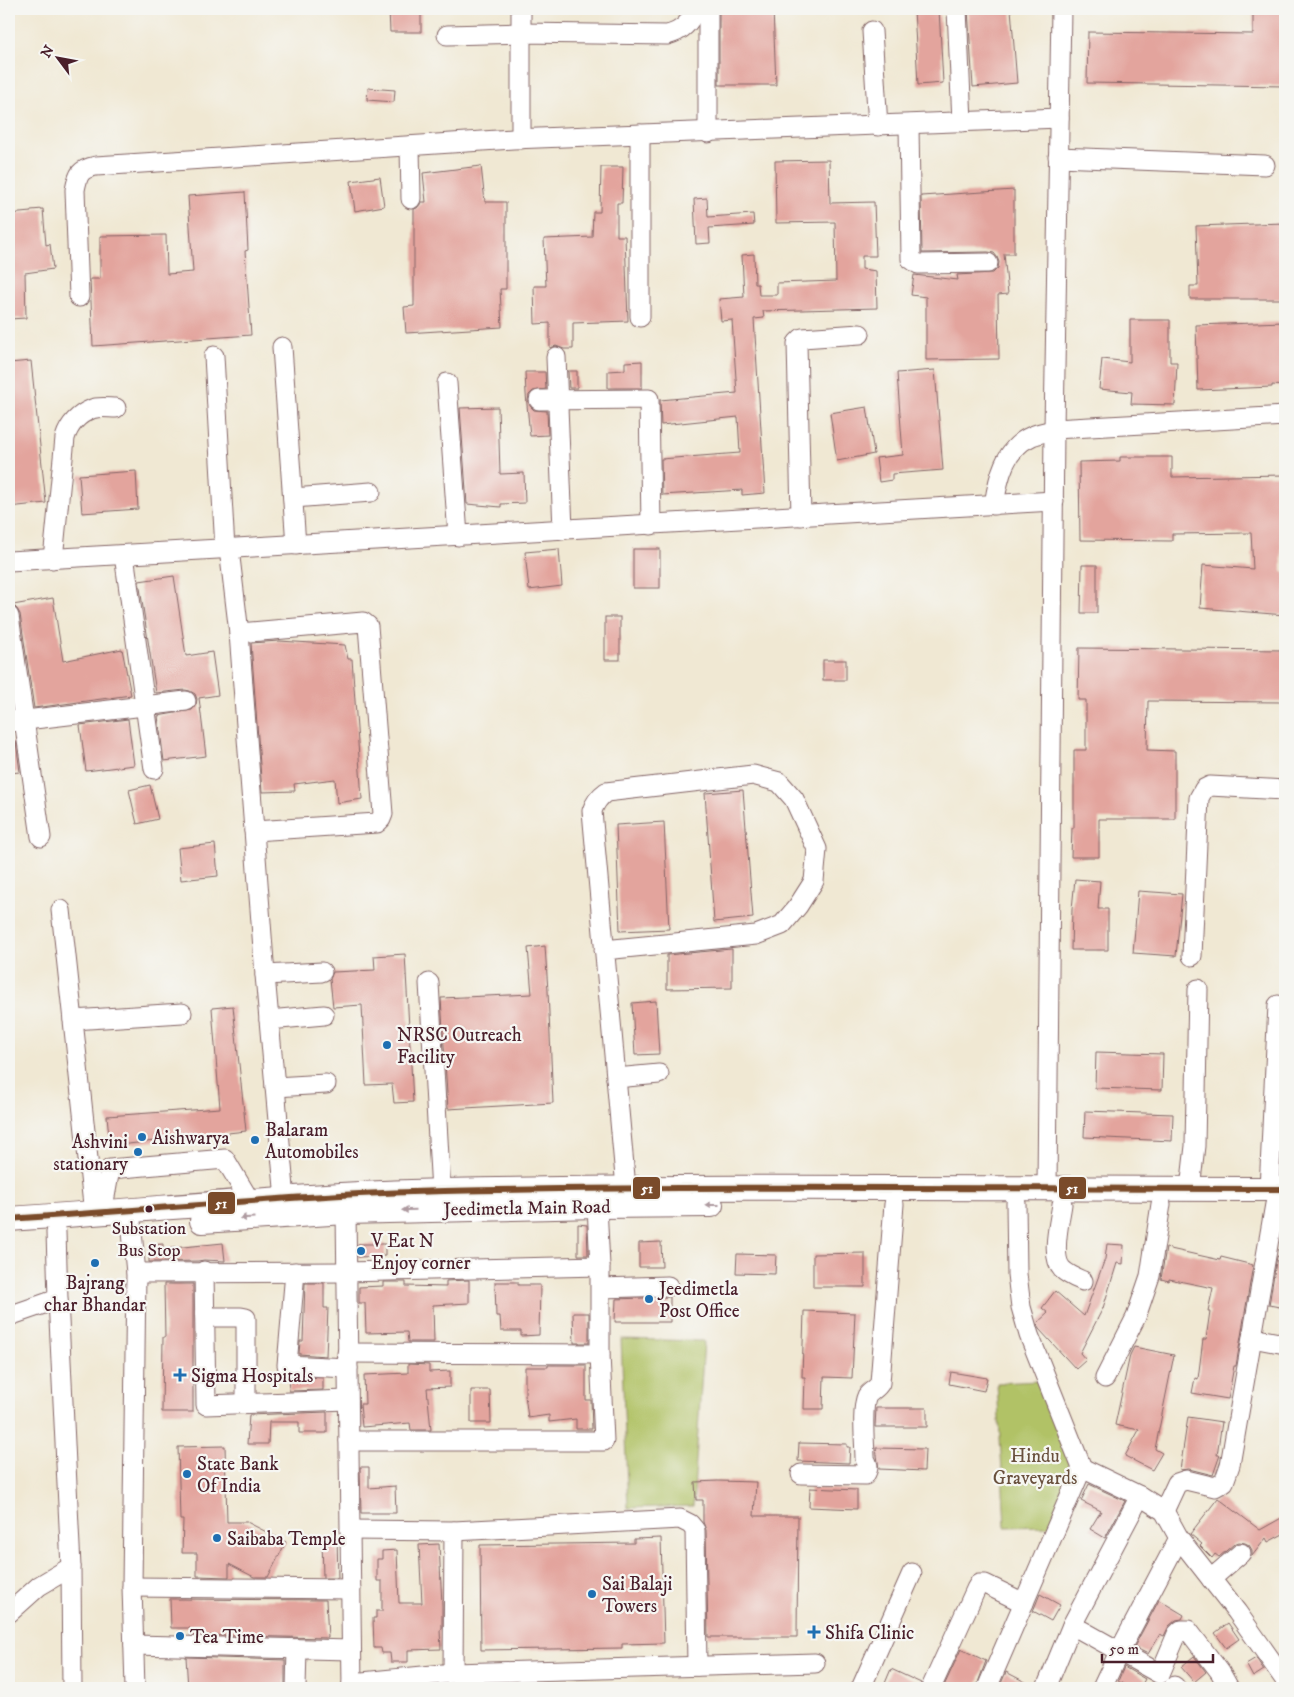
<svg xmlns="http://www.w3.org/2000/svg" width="1294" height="1697" font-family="'IM FELL DW Pica',serif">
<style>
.green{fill:#b1c266;stroke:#7e7048}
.building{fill:#e3a49d}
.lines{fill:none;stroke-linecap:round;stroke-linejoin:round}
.minor-casing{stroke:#846566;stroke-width:21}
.major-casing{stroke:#846566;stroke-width:26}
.minor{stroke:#fff;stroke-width:19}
.major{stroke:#fff;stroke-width:24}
.bus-1-casing{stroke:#f6f6f2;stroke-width:10}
.bus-1{stroke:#7a4b2a;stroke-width:6}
.oneway{fill:#ae9aa0}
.poi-dot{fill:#1f6fb2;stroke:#f6f6f2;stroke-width:2}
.bus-dot{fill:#4a1f2b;stroke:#f6f6f2;stroke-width:2}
.labels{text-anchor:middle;stroke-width:4.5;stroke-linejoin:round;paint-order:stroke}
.bus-label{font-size:18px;fill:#4a1f2b;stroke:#f6f6f2}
.poi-label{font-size:19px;fill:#4a1f2b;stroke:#f6f6f2;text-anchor:start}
.street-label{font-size:19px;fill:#4a1f2b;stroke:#f6f6f2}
.park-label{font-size:19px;fill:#69503d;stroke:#f6f6f2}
.line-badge{stroke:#f6f6f2;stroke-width:2}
.badge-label{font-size:14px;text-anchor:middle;font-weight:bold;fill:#fff}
</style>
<rect width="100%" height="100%" fill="#f6f6f2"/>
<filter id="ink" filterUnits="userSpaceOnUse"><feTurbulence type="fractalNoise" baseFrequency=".02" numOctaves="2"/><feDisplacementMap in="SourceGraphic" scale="10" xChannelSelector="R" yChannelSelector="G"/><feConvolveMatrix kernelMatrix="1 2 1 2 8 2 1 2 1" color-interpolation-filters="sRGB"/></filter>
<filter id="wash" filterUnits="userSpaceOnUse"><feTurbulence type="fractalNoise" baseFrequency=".0096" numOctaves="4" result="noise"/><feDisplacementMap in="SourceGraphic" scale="20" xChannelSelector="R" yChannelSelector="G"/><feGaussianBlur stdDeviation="1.12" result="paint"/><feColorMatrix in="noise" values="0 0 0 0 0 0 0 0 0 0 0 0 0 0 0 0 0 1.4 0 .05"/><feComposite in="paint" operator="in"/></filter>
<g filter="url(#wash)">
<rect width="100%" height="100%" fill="#f0e8d3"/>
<!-- green -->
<g class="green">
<path d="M621,1339L704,1341L693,1506L628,1508Z"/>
<path d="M1039,1381L1072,1465L1050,1526L1005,1527L997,1383Z"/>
</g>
<g id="blocks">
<!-- building -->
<g class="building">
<path d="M389,9H421V32H390Z"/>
<path d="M719,9H773L776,85H719Z"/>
<path d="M914,9H939L943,83L918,85Z"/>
<path d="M968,9H1011L1017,83L973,87Z"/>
<path d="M1253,9L1285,10V86L1087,83L1088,32L1253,34Z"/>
<path d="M368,88L395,90L394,102L367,100Z"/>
<path d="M829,160L830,203L874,202L876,256H862V269L876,271L877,308L763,311L764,318L754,319L765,493L742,495V490L662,495L661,459L740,453L738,417L661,425L660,400L737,393L732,320L721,321L719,299L744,297L742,255L754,254L755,284H758L759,295H777V283L836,281L835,222L776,223L775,161Z"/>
<path d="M481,166L485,202H506V289H500L502,327L406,333L404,307L414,306V209L417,208L422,202H426L423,173Z"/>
<path d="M601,167H623L622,203H617V236H625L628,321L573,323V349H564L556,346L550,348V323L535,324L534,286H546L544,239L592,237L593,212H600Z"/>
<path d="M380,177L384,206L355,211L351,181Z"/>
<path d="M1014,190V254H1004L1008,294L998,295L999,359L926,360V297L911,295L914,275L958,280L957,275L993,273L998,268L999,262L997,257L994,253L988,252L922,253L921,196Z"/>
<path d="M245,192L248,250L245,251L251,335L93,346L90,279H100V236L166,235L167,274L193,272L188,196Z"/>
<path d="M707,198L708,217L753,214L754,225L709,228L710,243L696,244L694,199Z"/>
<path d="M43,209L46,245L50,244L53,269L25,273L26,318L9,319V214L31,212V210Z"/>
<path d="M1285,223V299H1190V286H1198L1196,226Z"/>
<path d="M1130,320H1170V362H1177L1175,405L1131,404L1132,392L1099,389L1102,359L1130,362Z"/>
<path d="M1285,322V386L1272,385V387L1198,390L1196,325Z"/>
<path d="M31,361L46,503L9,507V363Z"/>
<path d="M642,361V388H608V371L625,370V362Z"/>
<path d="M935,370L943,470L892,474V480L879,482L876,458L903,455L897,373Z"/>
<path d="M568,371H577V388H569Z"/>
<path d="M525,372H545L546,389L533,391L529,395L528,401L530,406L534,410L547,411L548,435L530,436L526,394Z"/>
<path d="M498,407L500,474L524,473L525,503L501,504V507L467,504L460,408Z"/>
<path d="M867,407L874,454L837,461L830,413Z"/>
<path d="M1120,457H1172V477L1285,475V532H1281L1282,572H1285V615L1200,608L1203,565L1253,569L1251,533L1172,534V541L1080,540L1079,462L1120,461Z"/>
<path d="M136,471L138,509L82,513L79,475Z"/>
<path d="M559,549L562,586L529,590L525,552Z"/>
<rect x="633" y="549" width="27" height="39"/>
<path d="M1082,565H1097V613H1081Z"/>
<path d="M174,576L186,656L212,652L218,695L199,698L206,756L164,761L158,716L192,710L196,705L197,699L195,694L190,691L185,690L156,693L139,581Z"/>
<path d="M53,598L63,661L122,649L131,695L34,708L20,614L17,609L13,605Z"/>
<rect x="605" y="617" width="15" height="43"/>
<path d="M279,641L345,645L348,659H352L362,799L337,803L335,779L294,784L295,791L262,792L251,643Z"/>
<path d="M1079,648L1285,650V702L1148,701L1147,750L1175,751V819H1099V857H1071L1072,828H1074V750H1086V700H1078Z"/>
<rect x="823" y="660" width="23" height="20"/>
<path d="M128,719L134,765L86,771L80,725Z"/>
<path d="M16,742L20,772L9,773V743Z"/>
<path d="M150,785L158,819L137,824L129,790Z"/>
<path d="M743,790L753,918L714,922L705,793Z"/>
<path d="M664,822L669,929L620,931L616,825Z"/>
<path d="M215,844L218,876L181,880L178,848Z"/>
<path d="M1075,879L1100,881L1098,909H1108V950H1071L1072,909Z"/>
<path d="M1138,891L1182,894L1176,956L1133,953Z"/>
<path d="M545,946L548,991L553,1103L448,1109L441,998L532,994L528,948Z"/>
<path d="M731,949H732V988L667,989V955Z"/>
<path d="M405,954L413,1102L394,1103L392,1084L366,1085L362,1005L333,1007L330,979L333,972L375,970L374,956Z"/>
<path d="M656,1001L659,1054L635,1055L632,1003Z"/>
<path d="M233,1006L246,1131L110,1146L107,1116L220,1108L212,1008Z"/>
<path d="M1096,1052L1163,1054L1162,1090L1095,1088Z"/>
<path d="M1085,1111L1173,1114L1172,1141L1084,1137Z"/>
<path d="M578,1224L587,1225L588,1255H578Z"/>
<path d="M661,1242L662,1267H639V1243Z"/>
<path d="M223,1243L225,1261L204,1260L198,1261L149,1262V1245L163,1244V1249Z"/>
<path d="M358,1244H385V1256L358,1257Z"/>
<path d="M1107,1244L1124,1245L1123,1264L1117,1263L1103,1308L1080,1353L1086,1360L1076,1369L1039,1329L1037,1323L1048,1313L1042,1308L1055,1291L1084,1316L1105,1259Z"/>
<path d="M1166,1248L1220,1260L1221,1257L1253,1265L1236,1366H1234L1228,1399L1192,1393L1195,1378L1198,1379L1203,1339H1206L1210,1311H1208L1213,1288L1169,1279V1281L1161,1279Z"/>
<path d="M865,1253V1287H813V1254Z"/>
<path d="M737,1254L776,1255L775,1274L736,1273Z"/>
<path d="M1277,1256L1285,1258V1308L1269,1305Z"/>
<path d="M469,1280V1303L433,1305L434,1342H408L407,1332L366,1333L365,1303H359V1287L383,1286V1282H406V1286L446,1287V1281Z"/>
<path d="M495,1282H518V1285H540L539,1335L521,1336V1331H501L500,1316H496Z"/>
<path d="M305,1283H324V1308H328L326,1356L299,1354L300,1341H303Z"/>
<path d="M164,1284H193V1412H162L163,1337H165Z"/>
<path d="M670,1297V1322H615L616,1299Z"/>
<path d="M804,1311L855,1313L852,1378L824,1377L823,1409H804L805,1377H802Z"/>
<path d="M573,1313H589V1343H574Z"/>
<path d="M1134,1347L1174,1355L1155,1449L1162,1453L1152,1470L1125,1456L1139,1430L1115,1425L1130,1355Z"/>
<path d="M408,1364L429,1365V1372L450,1371V1387L427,1388L431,1430H411L410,1423L362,1427L360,1404H365L364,1375L408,1373Z"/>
<path d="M548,1365H586V1400H591L592,1429H576V1419L549,1422V1415L528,1418L525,1395V1367H548Z"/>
<path d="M951,1372L987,1378L984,1391L949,1384Z"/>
<path d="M290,1376L323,1378V1390L289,1391Z"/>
<path d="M471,1390H490L491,1423H471Z"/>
<path d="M876,1408H927V1427H875Z"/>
<path d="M327,1412V1433H299V1422H269L268,1444H247L249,1415Z"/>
<path d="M1188,1417L1222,1422L1217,1455H1220L1213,1475L1189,1469L1180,1470Z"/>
<path d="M799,1443L847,1444V1447H850L849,1463L798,1461Z"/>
<path d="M225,1446L227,1522H247L286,1542L268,1577H254L229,1564V1577L197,1576V1553H182L183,1520H180L178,1447Z"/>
<path d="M876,1448L925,1449L924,1471L879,1469Z"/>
<path d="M360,1467H369V1488L395,1486L396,1513H361Z"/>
<path d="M718,1481L756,1482L754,1516H798L797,1637H708L706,1530L703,1522V1500H696L695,1482Z"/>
<path d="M1089,1484L1125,1501L1105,1538L1090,1529L1101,1511L1081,1501Z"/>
<path d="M810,1488L857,1490V1509L809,1507Z"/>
<path d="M1218,1498L1260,1530L1285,1516V1533L1268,1542L1266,1538L1252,1556V1550L1249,1545L1245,1543L1239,1542L1234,1544L1219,1557L1215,1554L1212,1558L1200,1546L1202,1544L1190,1534Z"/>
<path d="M337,1537L338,1578H323L322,1538Z"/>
<path d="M661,1538L664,1643L622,1644V1648L481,1650L480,1545L634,1543V1539Z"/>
<path d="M439,1544L442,1605V1629L440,1630L441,1649L408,1650V1662H391L390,1653H382L381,1648H374L373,1618H376V1611H382V1581H377V1559H382V1551L397,1550L399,1603H422L419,1545Z"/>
<path d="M1040,1594L1060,1605L1051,1621L1033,1611Z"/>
<path d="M170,1599L326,1600L328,1638L190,1635V1628H171Z"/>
<path d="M1159,1600L1184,1615L1182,1619L1176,1620L1169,1626L1164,1636L1160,1634L1148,1654L1134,1647Z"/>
<path d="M1228,1623L1239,1639L1226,1648L1215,1633Z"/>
<path d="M961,1649L986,1661L976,1688H943Z"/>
<path d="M1194,1656L1206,1672L1194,1682L1181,1667Z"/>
<path d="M186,1657L285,1660V1688H188Z"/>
<path d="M1256,1658L1264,1670L1253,1677L1246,1664Z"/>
<path d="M1124,1667L1145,1679L1140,1688H1130L1118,1681Z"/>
<path d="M891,1669L921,1683L920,1688H883Z"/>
<path d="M1006,1672L1035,1687V1688H999Z"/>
</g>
</g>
</g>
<g filter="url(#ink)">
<use href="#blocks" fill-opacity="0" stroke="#846566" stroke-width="1"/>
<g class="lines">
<!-- minor casing -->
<g class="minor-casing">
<g id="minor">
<path d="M708,9V133"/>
<path d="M957,9L962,122"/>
<path d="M872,31L878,126"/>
<path d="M447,35L521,33L667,35C683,31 689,23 696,9"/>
<path d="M909,125L911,259L918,264L988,263"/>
<path d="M521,139V9"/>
<path d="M410,146L411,199"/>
<path d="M1058,157L1265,165"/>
<path d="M79,297L75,190C78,174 80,169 96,166L513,139L1059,118"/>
<path d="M640,317V134"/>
<path d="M282,347L296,545"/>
<path d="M214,356L225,549"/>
<path d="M556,357L563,530"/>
<path d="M447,383L458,536"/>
<path d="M539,400L649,399L651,525"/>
<path d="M293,498L371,492"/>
<path d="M994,505C998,479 1004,448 1032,436C1039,433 1047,432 1054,429L1285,416"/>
<path d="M801,516L797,343L802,338L860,334"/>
<path d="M229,549L239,633L265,975L285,1199"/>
<path d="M124,555L154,769"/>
<path d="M53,559L65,438C69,425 79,414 92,409C99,406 109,408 116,408"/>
<path d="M9,561L1054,501"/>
<path d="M9,616L41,837"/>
<path d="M239,633L363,622L368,626L383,814L381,819L377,823L254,831"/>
<path d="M9,722L186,701"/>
<path d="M61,910L94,1214"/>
<path d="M604,950L756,935L782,925L798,906L814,881L817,849L794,799L779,782L753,775L606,792C599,797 595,802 592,811L626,1188"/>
<path d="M1192,956L1199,798L1204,789L1210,786L1285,790"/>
<path d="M265,975L322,972"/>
<path d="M429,983L441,1191"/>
<path d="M73,1020L182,1013"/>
<path d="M269,1020L324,1015"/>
<path d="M616,1078L659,1074"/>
<path d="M275,1087L326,1084"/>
<path d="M1047,1189L1054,429L1061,9"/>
<path d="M1190,1189L1195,1146L1198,989"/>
<path d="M1269,1189L1278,1005"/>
<path d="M1062,1204C1060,1220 1050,1256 1062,1269C1068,1275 1076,1278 1083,1281"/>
<path d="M130,1211L136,1273L132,1587L135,1688"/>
<path d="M346,1212L352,1688"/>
<path d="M102,1213L110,1169L225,1159L250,1201"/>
<path d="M56,1232L58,1299L71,1567L72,1688"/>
<path d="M204,1271L206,1405L348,1400"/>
<path d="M295,1272L287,1365L348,1368"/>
<path d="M136,1273L346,1272L600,1266"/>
<path d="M601,1288L668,1286"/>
<path d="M9,1316L58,1299"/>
<path d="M205,1317H241L246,1318V1403"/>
<path d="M1252,1338L1285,1344"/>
<path d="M347,1353L600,1354"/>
<path d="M1105,1378L1136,1317L1150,1276L1161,1204"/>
<path d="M349,1441H604L600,1354V1266L597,1206"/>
<path d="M1082,1468L1140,1496L1164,1511L1179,1538L1237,1612L1285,1680"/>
<path d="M801,1474L865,1475C869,1468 869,1465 865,1459C865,1445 861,1408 867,1396C870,1391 877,1389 880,1383L894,1204"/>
<path d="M1164,1511L1177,1483L1186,1480L1215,1487L1224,1482L1230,1465L1275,1204"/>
<path d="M350,1530L454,1531L453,1673"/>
<path d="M454,1531L680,1519L690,1524L695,1530L697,1666"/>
<path d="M1211,1579L1241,1553"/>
<path d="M132,1587L351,1589"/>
<path d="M9,1613L39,1586L71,1567"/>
<path d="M1072,1625L1160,1674L1177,1634L1181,1630H1188L1220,1672L1229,1688"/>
<path d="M134,1645L351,1650"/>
<path d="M352,1683L453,1673L815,1663"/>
<path d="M1174,1686L1176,1688"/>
<path d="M296,1688L297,1649"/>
<path d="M861,1688L912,1573"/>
<path d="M931,1688L976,1589L979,1584H985L1024,1603"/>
<path d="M987,1688L1082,1468L1029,1335L1021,1307L1017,1274L1016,1203"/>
<path d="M1046,1688L1072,1625L1140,1496"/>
<path d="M1102,1688L1119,1652L1179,1538"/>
</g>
</g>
<!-- major casing -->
<g class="major-casing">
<g id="major">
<path d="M9,1219C154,1210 299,1194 444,1191C724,1185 1005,1189 1285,1189"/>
<path d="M202,1221L346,1212L597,1206L711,1205"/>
</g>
</g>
<!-- minor -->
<use href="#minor" class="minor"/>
<!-- major -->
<use href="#major" class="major"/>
<!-- bus-1 casing -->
<g class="bus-1-casing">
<path id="bus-1" d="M9,1219C154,1210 299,1194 444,1191C724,1185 1005,1189 1285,1189"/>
</g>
<!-- bus-1 -->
<use href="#bus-1" class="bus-1"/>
</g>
<!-- one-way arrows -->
<defs><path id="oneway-solid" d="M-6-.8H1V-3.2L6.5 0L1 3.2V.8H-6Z" transform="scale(1.25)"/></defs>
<g class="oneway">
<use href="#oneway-solid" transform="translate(712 1205) rotate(180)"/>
<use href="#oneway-solid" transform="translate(409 1210) rotate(179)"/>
<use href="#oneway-solid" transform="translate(247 1218) rotate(176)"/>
</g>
</g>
<!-- markers -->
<g class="poi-dot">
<circle cx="387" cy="1045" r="5"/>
<circle cx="142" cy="1137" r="5"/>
<circle cx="255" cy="1140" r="5"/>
<circle cx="138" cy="1152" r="5"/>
<circle cx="361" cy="1251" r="5"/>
<circle cx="95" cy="1263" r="5"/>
<circle cx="649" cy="1299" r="5"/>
<path d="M177.5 1367.5h5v5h5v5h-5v5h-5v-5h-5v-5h5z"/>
<circle cx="187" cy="1474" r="5"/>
<circle cx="217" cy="1538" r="5"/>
<circle cx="592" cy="1594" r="5"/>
<path d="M811.5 1624.5h5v5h5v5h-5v5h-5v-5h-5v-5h5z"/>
<circle cx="180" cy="1636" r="5"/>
</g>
<circle class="bus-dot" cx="149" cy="1209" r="4.5"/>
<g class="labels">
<!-- bus labels -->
<g class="bus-label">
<text x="149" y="1234">Substation<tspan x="149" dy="22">Bus Stop</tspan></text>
</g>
<!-- poi labels -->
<g class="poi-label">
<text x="397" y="1041">NRSC Outreach<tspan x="397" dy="22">Facility</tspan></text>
<text x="265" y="1136">Balaram<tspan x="265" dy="22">Automobiles</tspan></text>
<text x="152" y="1144">Aishwarya</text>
<text x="128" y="1148" text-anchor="end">Ashvini<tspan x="128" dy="22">stationary</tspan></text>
<text x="371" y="1247">V Eat N<tspan x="371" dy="22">Enjoy corner</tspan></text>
<text x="95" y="1289" text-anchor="middle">Bajrang<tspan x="95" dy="22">char Bhandar</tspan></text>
<text x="659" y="1295">Jeedimetla<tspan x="659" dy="22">Post Office</tspan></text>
<text x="191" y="1382">Sigma Hospitals</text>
<text x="197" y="1470">State Bank<tspan x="197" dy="22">Of India</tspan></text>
<text x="227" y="1545">Saibaba Temple</text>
<text x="602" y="1590">Sai Balaji<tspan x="602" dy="22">Towers</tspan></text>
<text x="825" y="1639">Shifa Clinic</text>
<text x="190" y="1643">Tea Time</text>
</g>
<!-- street labels -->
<g class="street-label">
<text transform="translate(527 1207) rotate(-1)" y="7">Jeedimetla Main Road</text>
</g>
<!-- park labels -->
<g class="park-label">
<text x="1035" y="1462">Hindu<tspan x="1035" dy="22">Graveyards</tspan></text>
</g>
</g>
<g class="line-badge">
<rect x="632" y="1176" width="29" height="24" rx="5" fill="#7a4b2a"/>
<rect x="1058" y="1176" width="29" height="24" rx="5" fill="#7a4b2a"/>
<rect x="207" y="1191" width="29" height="24" rx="5" fill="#7a4b2a"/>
</g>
<g class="badge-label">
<text x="647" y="1193">51</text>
<text x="1072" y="1193">51</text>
<text x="221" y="1208">51</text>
</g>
<!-- margin -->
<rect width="1294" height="1697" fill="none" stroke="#f6f6f2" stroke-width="30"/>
<!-- north arrow -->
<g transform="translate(58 58) rotate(302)" stroke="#f6f6f2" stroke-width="4" paint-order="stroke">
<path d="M0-4L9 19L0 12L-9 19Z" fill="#4a1f2b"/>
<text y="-8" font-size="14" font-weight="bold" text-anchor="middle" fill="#4a1f2b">N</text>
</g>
<!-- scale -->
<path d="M1102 1654v8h111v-8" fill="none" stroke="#4a1f2b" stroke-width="2.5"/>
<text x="1109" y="1654" font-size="15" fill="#4a1f2b" stroke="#f6f6f2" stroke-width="4" paint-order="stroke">50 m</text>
</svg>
